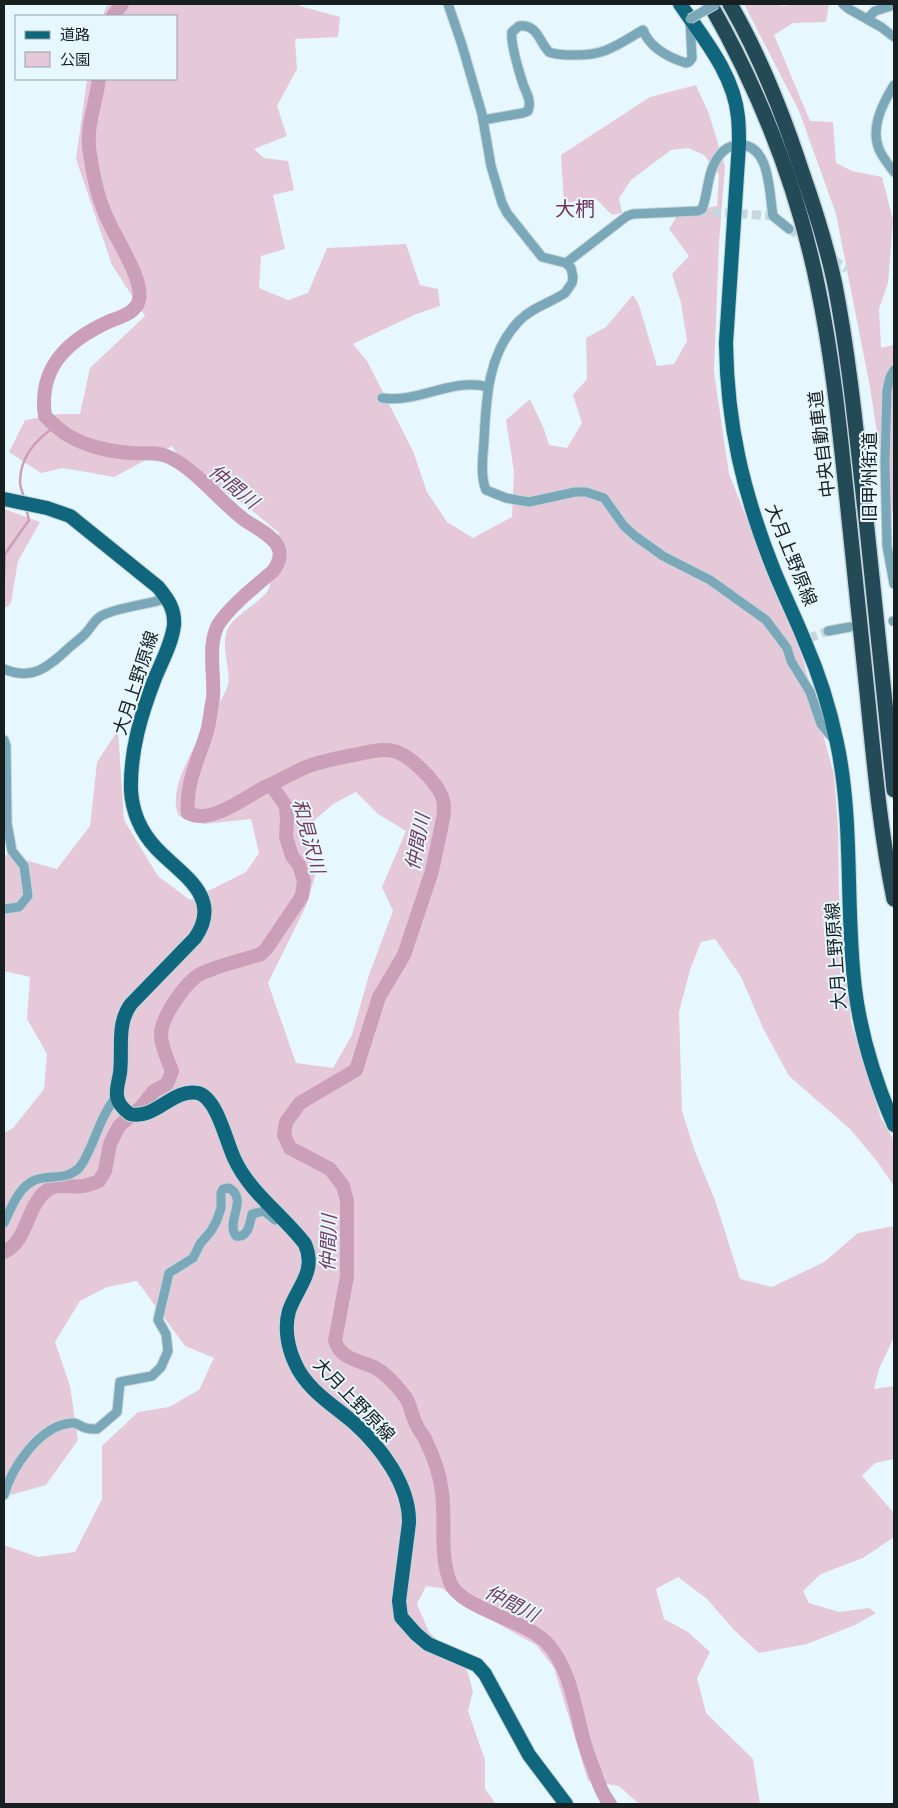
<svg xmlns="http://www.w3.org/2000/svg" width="898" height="1808" font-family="'Noto Serif','Noto Sans JP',serif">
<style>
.green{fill:#e6c9d9;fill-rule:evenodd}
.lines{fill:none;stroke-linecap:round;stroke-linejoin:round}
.stream{stroke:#cb9fb7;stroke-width:2.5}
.river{stroke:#cb9fb7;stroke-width:14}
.street-tunnel{stroke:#c7d7dd;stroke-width:9;stroke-dasharray:9 4.5;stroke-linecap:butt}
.street-casing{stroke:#c5d5db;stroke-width:11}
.primary-casing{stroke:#c5d5db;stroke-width:16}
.highway-casing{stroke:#c5d5db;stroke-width:18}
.street{stroke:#7aa8b9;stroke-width:9}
.primary{stroke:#10667c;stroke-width:14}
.highway{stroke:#234a56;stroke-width:15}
.street-bridge-casing{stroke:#c5d5db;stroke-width:11;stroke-linecap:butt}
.street-bridge{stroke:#7aa8b9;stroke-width:9}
.labels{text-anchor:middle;stroke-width:4;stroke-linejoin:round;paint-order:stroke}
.street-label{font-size:18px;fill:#181f21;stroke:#e6f8fe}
.water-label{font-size:19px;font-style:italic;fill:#753c5f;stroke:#e6f8fe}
.quarter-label{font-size:20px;fill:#713359;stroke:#e6f8fe}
</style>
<rect width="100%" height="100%" fill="#e6f8fe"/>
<!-- green -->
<g class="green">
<path d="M109,4H300V6L340,17L338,37L295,39L297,69L277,106L287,136L254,149L264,158L288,161L294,190L273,195L285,249L261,256L259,288L288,300L308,293L327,248L406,244L420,285L438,289L440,306L414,315L353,344L367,361L413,451L427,492L447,522L473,538L512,517L514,472L506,420L530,399L544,429L549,445L567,448L582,423L573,395L587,379L586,338L606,327L633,295L639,305L657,366L674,364L687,341L681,303L672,274L689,256L669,229L679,213L717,206L719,175L704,155L688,148L671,150L631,180L619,198L622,213L612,215L595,198L564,203L561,155L650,97L696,85L709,114L725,166L719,243L714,372L729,474L803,659L834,775L838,828L839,895L851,1022L881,1118L894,1140V1186L876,1160L850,1129L789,1076L764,1030L741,977L715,939L701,942L690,970L679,1012L682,1111L694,1149L715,1200L740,1279L772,1287L824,1262L858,1233L894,1226V1337L879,1369L874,1389L894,1386V1459L875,1463L862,1476L892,1511L894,1517V1537L863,1558L821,1574L803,1591L809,1603L839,1612L869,1608L876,1613L855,1625L807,1644L759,1653L734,1630L707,1599L678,1577L656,1589L664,1619L688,1632L710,1652L697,1678L706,1713L753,1759L760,1804H639L619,1786L588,1781L554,1668L536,1645L457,1601L442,1588L426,1586L417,1604L429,1632L466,1667L473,1691L468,1711L485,1760V1789L496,1804H4V1545L38,1557L75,1552L102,1499V1446L138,1412L169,1407L199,1390L214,1358L185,1346L137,1281L107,1287L80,1301L55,1342L70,1386L78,1440L46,1485L4,1497V1133L13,1128L44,1089L47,1054L27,1019L30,977L4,971V854L57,869L90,826L97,762L118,730L124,820L158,876L190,900L246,872L259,853L251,819L204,824L179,816C162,786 214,717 227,688C233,674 219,646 228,628C234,616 258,603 267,592C272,586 277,543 279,533L248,507L185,467L172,446L114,477L63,468L41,473L9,452L25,420L60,414H80L90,368L145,316L112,265L76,159L87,79H176V16H103L106,7ZM356,792L378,814L406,831L382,887L393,911L369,975L352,1035L333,1068L296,1063L268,983L306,906L316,873L302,831L333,804Z"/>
<path d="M744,4H781L782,6L795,4H829L826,22L793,23L774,35L810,121L833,122L836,163L852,171L882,177L893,220L888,283L879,309L881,348L894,345V517L886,490L870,387L836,214L799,111Z"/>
<path d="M4,509L40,522L18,561L11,603L4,609Z"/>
</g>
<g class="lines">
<!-- stream -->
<g class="stream">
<path d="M24,498C23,493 20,487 20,482C20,457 36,439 56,426"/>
<path d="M4,578L5,554L29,520L26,508"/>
</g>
<!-- river -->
<g class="river">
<path d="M113,16L122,4"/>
<path d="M99,79C96,104 85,128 90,154C93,175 98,200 108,220C116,239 144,280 139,300C136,313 120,317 110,321C68,340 38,367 45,416C52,423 60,431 69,436C86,446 111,452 131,453C145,454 156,451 169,457C195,469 219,500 242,518C252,526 273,535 278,547C282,555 278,565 273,571C257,585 229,607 218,625C207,646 215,676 213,698C211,708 210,718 208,728C200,757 185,782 188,813C211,825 245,797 265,787C279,781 292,773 306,767C322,761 338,758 354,755C384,748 397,745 420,768C430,777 444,793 444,806C444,809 443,811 444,814L432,871L404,955L379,997L356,1070L300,1103L286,1122L284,1135L290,1148L330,1169L343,1186L347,1201V1276L335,1341C341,1359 358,1360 374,1367C387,1374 398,1387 406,1398C411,1406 412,1417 417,1426C419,1431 423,1434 425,1439C433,1455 440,1474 442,1492C446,1523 439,1553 450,1582C460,1609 524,1619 547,1643C570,1668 575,1707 583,1738C586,1749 590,1760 594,1770C598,1783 602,1794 610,1804"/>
<path d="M4,1252C28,1241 26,1207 46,1191C57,1182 72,1188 84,1186C89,1185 94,1183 99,1181L105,1171L110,1144L119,1126L141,1107L154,1091L167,1084L172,1071C168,1060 161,1047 161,1035C161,1017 186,981 202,973C220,965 242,960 261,954L267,948L302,896L304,881L299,865L292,856L286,837L287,820L286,806L271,785"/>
</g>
<!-- street-tunnel -->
<g class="street-tunnel">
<path d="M698,211L773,216"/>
<path d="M789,229L847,269"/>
<path d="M796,643L828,631"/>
</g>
<!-- street casing -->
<g class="street-casing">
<g id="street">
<path d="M448,4L462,45L482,114L491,166L502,203L507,213L542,257L566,263L571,268L573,277L572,283L565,293C550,303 531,308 519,321C488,353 486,398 484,441C483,456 480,476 486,490L506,498L529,502L575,492H586L604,498L624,526L635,536L663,556L710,580L766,620L787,648L791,661L810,692L821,724L835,741"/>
<path d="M843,4L849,9L881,27L894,37"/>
<path d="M868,18L875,11L894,5"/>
<path d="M894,85C883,103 870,127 879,149C882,157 889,165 894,172"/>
<path d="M483,120L523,113L528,111C532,100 526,93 523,84C519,71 510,44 512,32L519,26C538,24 539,42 549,52C556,55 565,55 573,55C605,56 617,45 643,30C650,48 667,57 686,63L689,62L692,58L690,21"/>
<path d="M566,263L627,216L633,214L698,211L702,209C708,194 707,178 714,164C719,154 726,146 737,145C771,142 769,194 773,216L789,229"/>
<path d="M894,370L890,377L887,390L885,462L887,546L894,584"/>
<path d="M382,398C417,404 452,377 488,387"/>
<path d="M893,621H894"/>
<path d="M828,631L850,627"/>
<path d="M4,669C34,682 50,665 71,646C76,642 81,638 85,634C91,628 94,620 101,616C117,607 148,605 167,598"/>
<path d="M4,740L6,746L7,823L12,851L24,866L28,896L19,907L4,909"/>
<path d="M4,1223C11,1209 18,1187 35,1180C50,1174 66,1181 79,1168C85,1161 88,1152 92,1144C99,1127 105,1110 117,1096"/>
<path d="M4,1495C12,1467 40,1425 72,1423C78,1422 80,1427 86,1428C89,1429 94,1429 97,1429L117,1412L120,1382L152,1376L161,1367L168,1351L166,1334L158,1320L169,1273L193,1258L200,1244L211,1231L217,1220L221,1208V1193L223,1189L229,1188C249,1199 225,1222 236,1236C248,1238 250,1224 252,1214L264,1211L275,1220"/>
</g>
</g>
<!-- primary casing -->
<g class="primary-casing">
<g id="primary">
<path d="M680,4C703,38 734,74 738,117C739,126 739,135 739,144L726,343C727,425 743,492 773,568C783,593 795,617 805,642C819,674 830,709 837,743C854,824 845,907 855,989C861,1037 875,1081 894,1125"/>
<path d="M4,499L47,508L70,516L158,587C168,599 175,609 174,625C172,643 162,661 155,678C141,714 130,751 131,790C132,811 141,832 156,848C180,874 224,896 195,938L131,1004C116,1024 123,1050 120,1073C119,1080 116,1088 117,1096C118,1103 124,1110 130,1114C156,1120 172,1088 198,1093C217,1098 226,1141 234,1158C249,1192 283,1215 305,1244C317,1272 297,1287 289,1311C284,1328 288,1348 295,1363C306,1389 333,1405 353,1422C380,1446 410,1485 409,1523L399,1601L401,1617L416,1634L428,1644L477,1665L485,1674L529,1755L566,1804"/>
</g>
</g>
<!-- highway casing -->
<g class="highway-casing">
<g id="highway">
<path d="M710,4C760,92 798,189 818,288C832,355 839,423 846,490C853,557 860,625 867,692C874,761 880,831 894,899"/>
<path d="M730,4C760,56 783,114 802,172C815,209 827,247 835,285C850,362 857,441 866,519C875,609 885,700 894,790"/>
</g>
</g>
<!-- street -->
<use href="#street" class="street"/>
<!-- primary -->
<use href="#primary" class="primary"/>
<!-- highway -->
<use href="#highway" class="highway"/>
<!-- street-bridge casing -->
<g class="street-bridge-casing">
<path id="street-bridge" d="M690,19L716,4"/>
</g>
<!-- street-bridge -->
<use href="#street-bridge" class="street-bridge"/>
</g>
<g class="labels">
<!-- street labels -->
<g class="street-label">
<text transform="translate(822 444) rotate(-97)" y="6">中央自動車道</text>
<text transform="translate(870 477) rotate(-90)" y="6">旧甲州街道</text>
<text transform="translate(791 555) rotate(68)" y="6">大月上野原線</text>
<text transform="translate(136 683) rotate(-72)" y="6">大月上野原線</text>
<text transform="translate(836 956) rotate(-94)" y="6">大月上野原線</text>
<text transform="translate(354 1400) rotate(46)" y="6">大月上野原線</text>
</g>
<!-- water labels -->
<g class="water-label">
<text transform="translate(234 486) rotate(39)" y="7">仲間川</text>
<text transform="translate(309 836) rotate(75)" y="7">和見沢川</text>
<text transform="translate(417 842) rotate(-79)" y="7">仲間川</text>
<text transform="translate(328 1243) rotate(-88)" y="7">仲間川</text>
<text transform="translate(512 1603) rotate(27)" y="7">仲間川</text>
</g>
<!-- quarter labels -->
<g class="quarter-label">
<text x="575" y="216">大椚</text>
</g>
</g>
<!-- border -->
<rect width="898" height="1808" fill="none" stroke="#181f21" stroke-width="10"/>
<!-- legend -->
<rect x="15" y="15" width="162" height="65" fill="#e6f8fe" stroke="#94a1a6"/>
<rect x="25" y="31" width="25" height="8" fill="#10667c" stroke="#94a1a6"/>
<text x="60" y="40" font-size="15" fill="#181f21">道路</text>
<rect x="25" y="52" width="25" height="15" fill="#e6c9d9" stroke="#94a1a6"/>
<text x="60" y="65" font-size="15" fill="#181f21">公園</text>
</svg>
